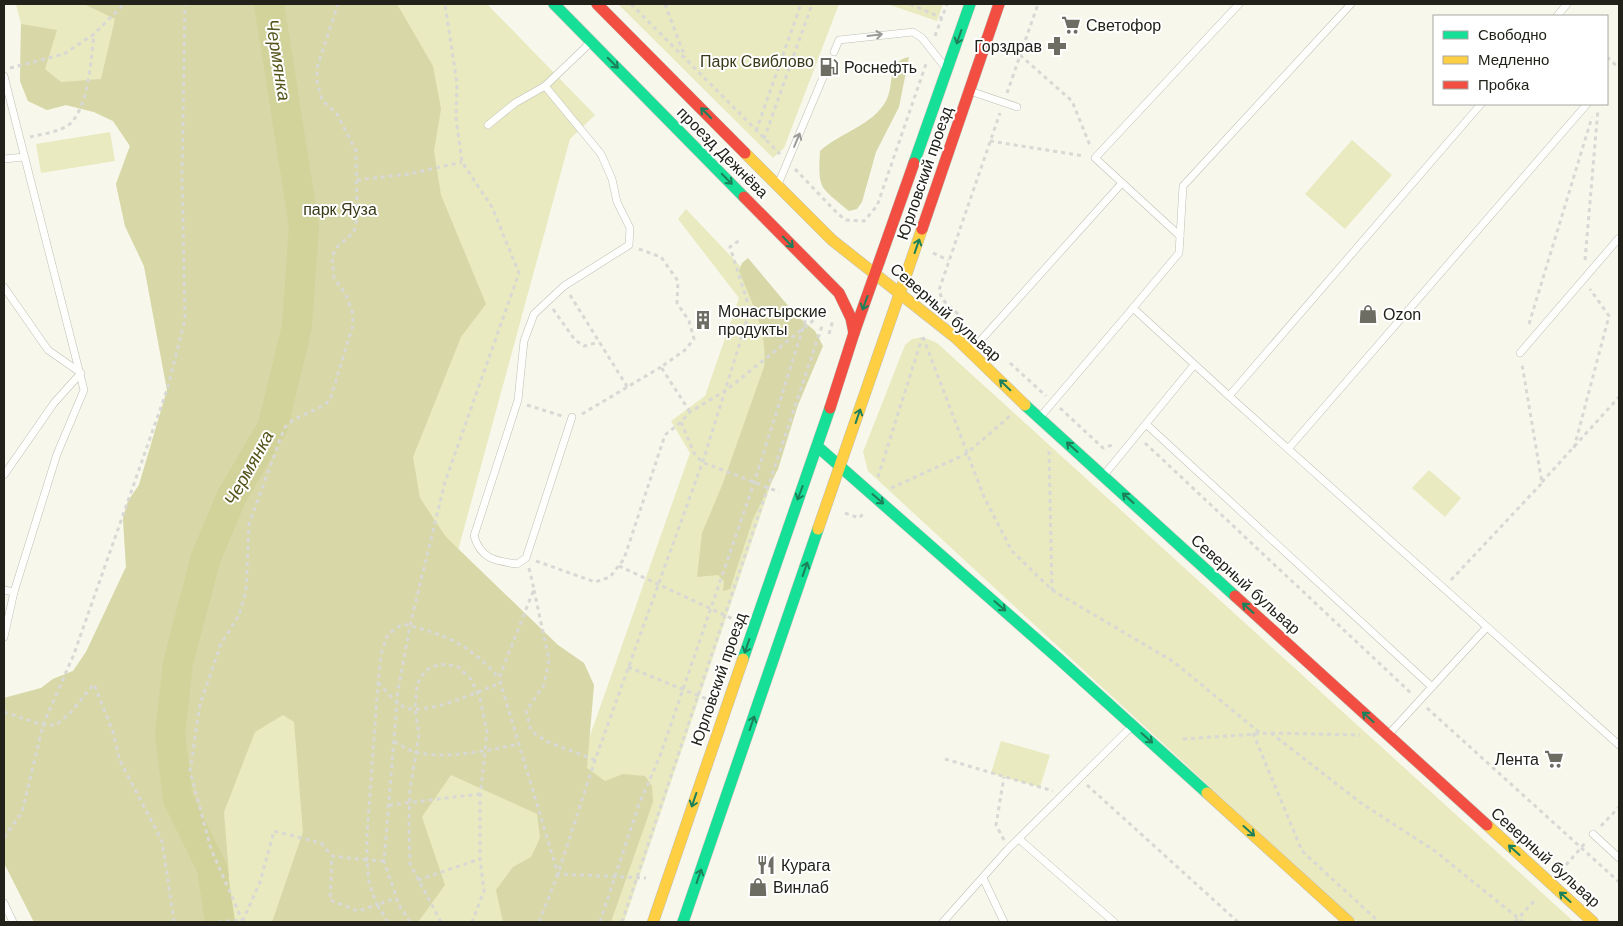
<svg xmlns="http://www.w3.org/2000/svg" width="1623" height="926" font-family="Arial,sans-serif">
<style>
.green{fill:#e9eabf}
.forest{fill:#d7d7a8}
.lines{fill:none;stroke-linecap:round;stroke-linejoin:round}
.river{stroke:#d2d39a;stroke-width:30}
.lane-casing{stroke:#bfbfb7;stroke-width:8}
.fast-casing{stroke:#bfbfb7;stroke-width:12}
.slow-casing{stroke:#bfbfb7;stroke-width:12}
.jam-casing{stroke:#bfbfb7;stroke-width:12}
.path{stroke:#d8d8d4;stroke-width:3;stroke-dasharray:4 4;stroke-linecap:butt}
.lane{stroke:#fefefc;stroke-width:7}
.fast{stroke:#16e098;stroke-width:11}
.slow{stroke:#ffcf43;stroke-width:11}
.jam{stroke:#f24e42;stroke-width:11}
.oneway{stroke:#9b9b97}
.oneway2{stroke:#1c815a}
.labels{text-anchor:middle;stroke-width:4;stroke-linejoin:round;paint-order:stroke}
.poi-label{font-size:16px;fill:#22221b;stroke:#fff;text-anchor:start}
.park-label{font-size:16px;fill:#393917;stroke:#fff}
.street-label{font-size:16px;fill:#22221b;stroke:#fff}
.water-label{font-size:18px;font-style:italic;fill:#54541b;stroke:#fff}
</style>
<rect width="100%" height="100%" fill="#f7f7ec"/>
<!-- green -->
<g class="green">
<path d="M16,4H487L595,115L570,139L438,624L575,778L690,453L671,421L705,396L739,298L678,219L686,209L817,347L624,922H34L4,863V698L41,688L53,679L73,671L86,652L126,567L123,518L128,501L139,485L167,390L144,266L125,226L116,184L130,146L113,121L94,112L66,105L47,110L28,101L20,81L21,24Z"/>
<path d="M618,4H839L784,148L773,158Z"/>
<path d="M887,4H943L937,21Z"/>
<path d="M110,132L115,161L41,173L36,144Z"/>
<path d="M1352,140L1392,175L1345,229L1305,194Z"/>
<path d="M923,337L937,343L1574,922H1358L1326,894L868,471L863,452L905,345L912,339Z"/>
<path d="M1429,470L1461,498L1445,517L1412,488Z"/>
<path d="M1001,741L1050,755L1040,787L991,773Z"/>
</g>
<!-- forest -->
<g class="forest">
<path d="M84,4H397L433,66L441,109L434,151L441,195L486,304L461,337L413,457L420,498L446,537L558,645L584,663L594,685L587,768L605,781L623,774L645,776L652,786L653,802L611,922H503L496,890L513,867L531,857L540,838L537,814L451,775L422,817L445,885L418,922H272L303,832L294,722L283,715L255,732L224,812L229,875L217,916L211,922H34L4,863V698L41,688L53,679L73,671L86,652L126,567L123,518L128,501L139,485L167,390L144,266L125,226L116,184L130,146L113,121L94,112L66,105L47,110L28,101L20,81L21,24L57,30L45,69L61,82L101,79L115,19Z"/>
<path d="M909,57L899,107L876,152L862,202L857,209L849,211C820,186 818,191 820,151C841,132 872,126 886,101C895,85 886,61 909,57Z"/>
<path d="M748,258L795,314L815,331L823,346L798,405L778,469L753,519L730,589L723,591L724,581L718,575L697,577L702,533L723,483L764,367C768,333 752,303 739,271L742,263Z"/>
</g>
<g class="lines">
<!-- river -->
<path class="river" d="M220,922L212,868L178,799L170,734L178,663L206,557L232,496L273,426L297,326L304,226L269,4"/>
<!-- lane casing -->
<g class="lane-casing">
<g id="lane">
<path d="M1557,16L1567,4"/>
<path d="M834,52L839,40L913,32L922,38L945,67"/>
<path d="M4,76L84,390L57,454L14,592L4,637"/>
<path d="M545,86L590,43"/>
<path d="M970,91L1017,107"/>
<path d="M1481,104L1229,396L1619,745"/>
<path d="M488,125L515,103L545,86L601,154L612,179L617,202L630,228L629,245L564,286L534,314L524,341L518,400L474,536C481,559 495,561 517,564L526,558L572,417"/>
<path d="M4,159L24,157"/>
<path d="M779,182L827,68"/>
<path d="M1180,236L1095,158L1239,4"/>
<path d="M4,287L48,350L81,373L54,403L4,475"/>
<path d="M972,350L1122,183"/>
<path d="M1520,353L1619,238"/>
<path d="M1229,396L1133,308L1179,253L1183,186L1351,4"/>
<path d="M1041,416L1133,308"/>
<path d="M1147,425L1432,687"/>
<path d="M1288,449L1587,104"/>
<path d="M1104,475L1194,365"/>
<path d="M4,590L14,592"/>
<path d="M1388,735L1486,628"/>
<path d="M1593,834L1619,858"/>
<path d="M1019,839L1114,922"/>
<path d="M983,878L1004,922"/>
<path d="M4,903L13,922"/>
<path d="M943,922L1008,849L1131,727"/>
</g>
</g>
<!-- fast casing -->
<g class="fast-casing">
<g id="fast">
<path d="M554,4L744,197"/>
<path d="M914,163L970,4"/>
<path d="M1025,405L1235,596"/>
<path d="M818,447L1059,659L1207,793"/>
<path d="M743,659L830,408"/>
<path d="M683,922L818,529"/>
</g>
</g>
<!-- slow casing -->
<g class="slow-casing">
<g id="slow">
<path d="M745,153L832,240L956,338L1025,405"/>
<path d="M818,529L922,229"/>
<path d="M1207,793L1349,922"/>
<path d="M1487,825L1593,922"/>
<path d="M653,922L743,659"/>
</g>
</g>
<!-- jam casing -->
<g class="jam-casing">
<g id="jam">
<path d="M597,4L745,153"/>
<path d="M744,197L839,293L851,318L854,333"/>
<path d="M922,229L999,4"/>
<path d="M830,408L854,333L914,163"/>
<path d="M1235,596L1487,825"/>
</g>
</g>
<!-- path -->
<g class="path">
<path d="M631,4L780,154"/>
<path d="M665,4L685,57"/>
<path d="M910,4L942,18"/>
<path d="M935,36L947,4"/>
<path d="M1020,55L1072,101L1091,148"/>
<path d="M1607,57L1619,68"/>
<path d="M10,68L64,54L94,34L124,4"/>
<path d="M1007,93L1038,4"/>
<path d="M756,131L801,4"/>
<path d="M30,137C42,134 61,132 71,123C89,104 91,59 94,34"/>
<path d="M764,139L812,4"/>
<path d="M990,141L1084,156"/>
<path d="M795,169L838,214L846,220L864,221L877,206L927,61"/>
<path d="M357,180L409,174L462,162"/>
<path d="M639,249L661,257L678,281L677,303L689,321L694,339L685,350L661,367L690,412"/>
<path d="M933,253L948,260"/>
<path d="M1585,260L1598,109"/>
<path d="M570,295L628,388"/>
<path d="M553,309L575,340L584,346L599,342"/>
<path d="M958,314L942,299L939,290L1000,113"/>
<path d="M1529,324L1592,117"/>
<path d="M829,334L833,320"/>
<path d="M923,337L984,497L1012,551L1052,590L1174,662L1260,733"/>
<path d="M1010,363L1046,396"/>
<path d="M527,405L562,416"/>
<path d="M1060,408L1103,448L1115,444"/>
<path d="M582,414L661,367"/>
<path d="M681,422L694,453L702,462L779,492"/>
<path d="M1145,443L1412,694"/>
<path d="M1574,448L1609,316L1590,289"/>
<path d="M1049,451L1052,590"/>
<path d="M878,477L922,338"/>
<path d="M1542,482L1619,397"/>
<path d="M891,488L966,454L1010,416"/>
<path d="M845,513L859,518L865,512"/>
<path d="M536,561L595,582L610,577L624,559L665,435L681,422L690,412L725,391L815,319"/>
<path d="M619,566L735,620"/>
<path d="M529,568L534,589L499,678L558,874L646,878"/>
<path d="M1451,580L1542,483L1522,364"/>
<path d="M534,590L549,660L544,685L526,711L531,731L548,742L595,760"/>
<path d="M628,667L707,699"/>
<path d="M378,683C386,690 394,702 404,707C424,717 480,691 500,683"/>
<path d="M1427,708L1619,882"/>
<path d="M4,712L43,725H56L71,712L94,684L113,732L120,761L162,841L174,922"/>
<path d="M1253,733L1302,851L1379,922"/>
<path d="M1271,733L1360,735"/>
<path d="M1183,739L1271,733L1361,803L1435,851L1523,922"/>
<path d="M394,742C401,745 408,750 415,752C444,760 490,750 519,744"/>
<path d="M945,759L1053,791"/>
<path d="M1087,785L1238,922"/>
<path d="M389,805L480,794"/>
<path d="M1601,826L1619,807"/>
<path d="M4,837L22,812L43,725L74,654L167,390L185,319L182,176L185,4"/>
<path d="M1004,840L996,825L1004,777"/>
<path d="M384,861L367,860V835L378,683L381,654L388,634L403,624C447,635 469,644 499,678"/>
<path d="M1566,865L1586,842"/>
<path d="M418,880L480,859"/>
<path d="M218,922L243,920L260,882L274,831L321,843L332,856L367,860L369,883L377,905L358,911L330,900L332,856"/>
<path d="M243,922L211,849L190,771L200,704L221,644L239,615L246,591L249,524L284,429C294,414 317,413 330,400L353,325V314L346,295L334,278L332,256L338,246L354,232L357,218L356,151L337,114L322,100L317,81V68L338,4"/>
<path d="M388,922L377,905L396,898"/>
<path d="M410,922L399,905L384,861L398,690L411,621L445,482L519,273L492,207L462,162L456,118L457,84L445,4"/>
<path d="M441,922L410,864L409,826L410,789L419,735L415,709L417,684L425,671L439,664L457,666L470,678L480,698L487,732L480,799V859L484,891L472,922"/>
<path d="M539,922L558,874L595,760L704,458L750,310L730,247L740,240"/>
<path d="M600,922L639,804L660,756L754,483L808,312"/>
<path d="M622,922L822,326"/>
<path d="M1515,922L1534,901"/>
</g>
<!-- lane -->
<use href="#lane" class="lane"/>
<!-- fast -->
<use href="#fast" class="fast"/>
<!-- slow -->
<use href="#slow" class="slow"/>
<!-- jam -->
<use href="#jam" class="jam"/>
</g>
<!-- one-way arrows -->
<defs><path id="oneway-shaft" d="M-6 0H5M1.5-3L5.5 0L1.5 3" fill="none" stroke-width="1.6" stroke-linecap="round" stroke-linejoin="round" transform="scale(1.25)"/></defs>
<g class="oneway">
<use href="#oneway-shaft" transform="translate(875 35) rotate(-7)"/>
<use href="#oneway-shaft" transform="translate(797 140) rotate(-67)"/>
</g>
<g class="oneway2">
<use href="#oneway-shaft" transform="translate(959 37) rotate(109)"/>
<use href="#oneway-shaft" transform="translate(613 63) rotate(45)"/>
<use href="#oneway-shaft" transform="translate(706 113) rotate(-135)"/>
<use href="#oneway-shaft" transform="translate(727 179) rotate(45)"/>
<use href="#oneway-shaft" transform="translate(788 242) rotate(46)"/>
<use href="#oneway-shaft" transform="translate(917 246) rotate(-71)"/>
<use href="#oneway-shaft" transform="translate(865 303) rotate(110)"/>
<use href="#oneway-shaft" transform="translate(1005 385) rotate(-136)"/>
<use href="#oneway-shaft" transform="translate(858 416) rotate(-71)"/>
<use href="#oneway-shaft" transform="translate(1072 447) rotate(-138)"/>
<use href="#oneway-shaft" transform="translate(800 493) rotate(111)"/>
<use href="#oneway-shaft" transform="translate(1128 498) rotate(-138)"/>
<use href="#oneway-shaft" transform="translate(878 499) rotate(41)"/>
<use href="#oneway-shaft" transform="translate(805 569) rotate(-71)"/>
<use href="#oneway-shaft" transform="translate(1000 606) rotate(41)"/>
<use href="#oneway-shaft" transform="translate(1248 608) rotate(-138)"/>
<use href="#oneway-shaft" transform="translate(747 646) rotate(109)"/>
<use href="#oneway-shaft" transform="translate(1368 717) rotate(-138)"/>
<use href="#oneway-shaft" transform="translate(752 723) rotate(-71)"/>
<use href="#oneway-shaft" transform="translate(1147 738) rotate(42)"/>
<use href="#oneway-shaft" transform="translate(694 800) rotate(109)"/>
<use href="#oneway-shaft" transform="translate(1249 831) rotate(42)"/>
<use href="#oneway-shaft" transform="translate(1514 850) rotate(-138)"/>
<use href="#oneway-shaft" transform="translate(699 876) rotate(-71)"/>
<use href="#oneway-shaft" transform="translate(1565 897) rotate(-138)"/>
</g>
<!-- icons -->
<defs>
<g id="supermarket-bare" transform="scale(1.5)"><path d="M-6-5.5h2.5l.6 2H6L4.5 2H-2.5L-4.4-4H-6ZM-1.5 3.2a1.3 1.3 0 1 0 .1 0ZM3 3.2a1.3 1.3 0 1 0 .1 0Z" fill="#6d6d64" stroke="#fff" stroke-width="2.5" paint-order="stroke"/></g>
<g id="pharmacy-bare" transform="scale(1.5)"><path d="M-2-6h4v4h4v4h-4v4h-4v-4h-4v-4h4Z" fill="#6d6d64" stroke="#fff" stroke-width="2.5" paint-order="stroke"/></g>
<g id="fuel-bare" transform="scale(1.5)"><path d="M-5.5-6h7V0h2V4h1.3V-2.5L3-4.5l.8-.8L6-3V5H2.5V1h-1V6h-7ZM-4.2-4.7v3.2H.2V-4.7Z" fill="#6d6d64" stroke="#fff" stroke-width="2.5" paint-order="stroke"/></g>
<g id="shop-bare" transform="scale(1.5)"><path d="M-5-2.5h2.3a2.7 3.5 0 0 1 5.4 0H5L5.5 6h-11ZM-1.5-2.5h3a1.5 2.3 0 0 0-3 0Z" fill="#6d6d64" stroke="#fff" stroke-width="2.5" paint-order="stroke"/></g>
<g id="building-bare" transform="scale(1.5)"><path d="M-4-6H4V6H1V3H-1V6H-4ZM-2.5-4.3h1.7v1.8h-1.7ZM.8-4.3h1.7v1.8H.8ZM-2.5-1h1.7V.8h-1.7ZM.8-1h1.7V.8H.8Z" fill="#6d6d64" stroke="#fff" stroke-width="2.5" paint-order="stroke"/></g>
<g id="restaurant-bare" transform="scale(1.5)"><path d="M-5-6h1v4h1v-4h1v4h1v-4h1v5L-1.5 .5V6h-2V.5L-5-1ZM5-6V6H3V1.5H1.5Q1.5-4 5-6Z" fill="#6d6d64" stroke="#fff" stroke-width="2.5" paint-order="stroke"/></g>
</defs>
<g fill-rule="evenodd">
<use href="#supermarket-bare" x="1071" y="25"/>
<use href="#pharmacy-bare" x="1057" y="46"/>
<use href="#fuel-bare" x="829" y="67"/>
<use href="#shop-bare" x="1368" y="314"/>
<use href="#building-bare" x="703" y="320"/>
<use href="#supermarket-bare" x="1554" y="759"/>
<use href="#restaurant-bare" x="766" y="865"/>
<use href="#shop-bare" x="758" y="887"/>
</g>
<g class="labels">
<!-- poi labels -->
<g class="poi-label">
<text x="1086" y="31">Светофор</text>
<text x="1042" y="52" text-anchor="end">Горздрав</text>
<text x="844" y="73">Роснефть</text>
<text x="718" y="317">Монастырские<tspan x="718" dy="18">продукты</tspan></text>
<text x="1383" y="320">Ozon</text>
<text x="1539" y="765" text-anchor="end">Лента</text>
<text x="781" y="871">Курага</text>
<text x="773" y="893">Винлаб</text>
</g>
<!-- park labels -->
<g class="park-label">
<text x="757" y="67">Парк Свиблово</text>
<text x="340" y="215">парк Яуза</text>
</g>
<!-- street labels -->
<g class="street-label">
<text transform="translate(723 152) rotate(45)" y="6">проезд Дежнёва</text>
<text transform="translate(924 173) rotate(-71)" y="6">Юрловский проезд</text>
<text transform="translate(946 312) rotate(41)" y="6">Северный бульвар</text>
<text transform="translate(1246 584) rotate(42)" y="6">Северный бульвар</text>
<text transform="translate(718 679) rotate(-71)" y="6">Юрловский проезд</text>
<text transform="translate(1546 857) rotate(42)" y="6">Северный бульвар</text>
</g>
<!-- water labels -->
<g class="water-label">
<text transform="translate(278 60) rotate(81)" y="6">Чермянка</text>
<text transform="translate(249 468) rotate(-61)" y="6">Чермянка</text>
</g>
</g>
<!-- border -->
<rect width="1623" height="926" fill="none" stroke="#22221b" stroke-width="10"/>
<!-- legend -->
<rect x="1433" y="15" width="175" height="90" fill="#ffffff" stroke="#a7a7a4"/>
<rect x="1443" y="31" width="25" height="8" fill="#16e098" stroke="#a7a7a4"/>
<text x="1478" y="40" font-size="15" fill="#22221b">Свободно</text>
<rect x="1443" y="56" width="25" height="8" fill="#ffcf43" stroke="#a7a7a4"/>
<text x="1478" y="65" font-size="15" fill="#22221b">Медленно</text>
<rect x="1443" y="81" width="25" height="8" fill="#f24e42" stroke="#a7a7a4"/>
<text x="1478" y="90" font-size="15" fill="#22221b">Пробка</text>
</svg>
